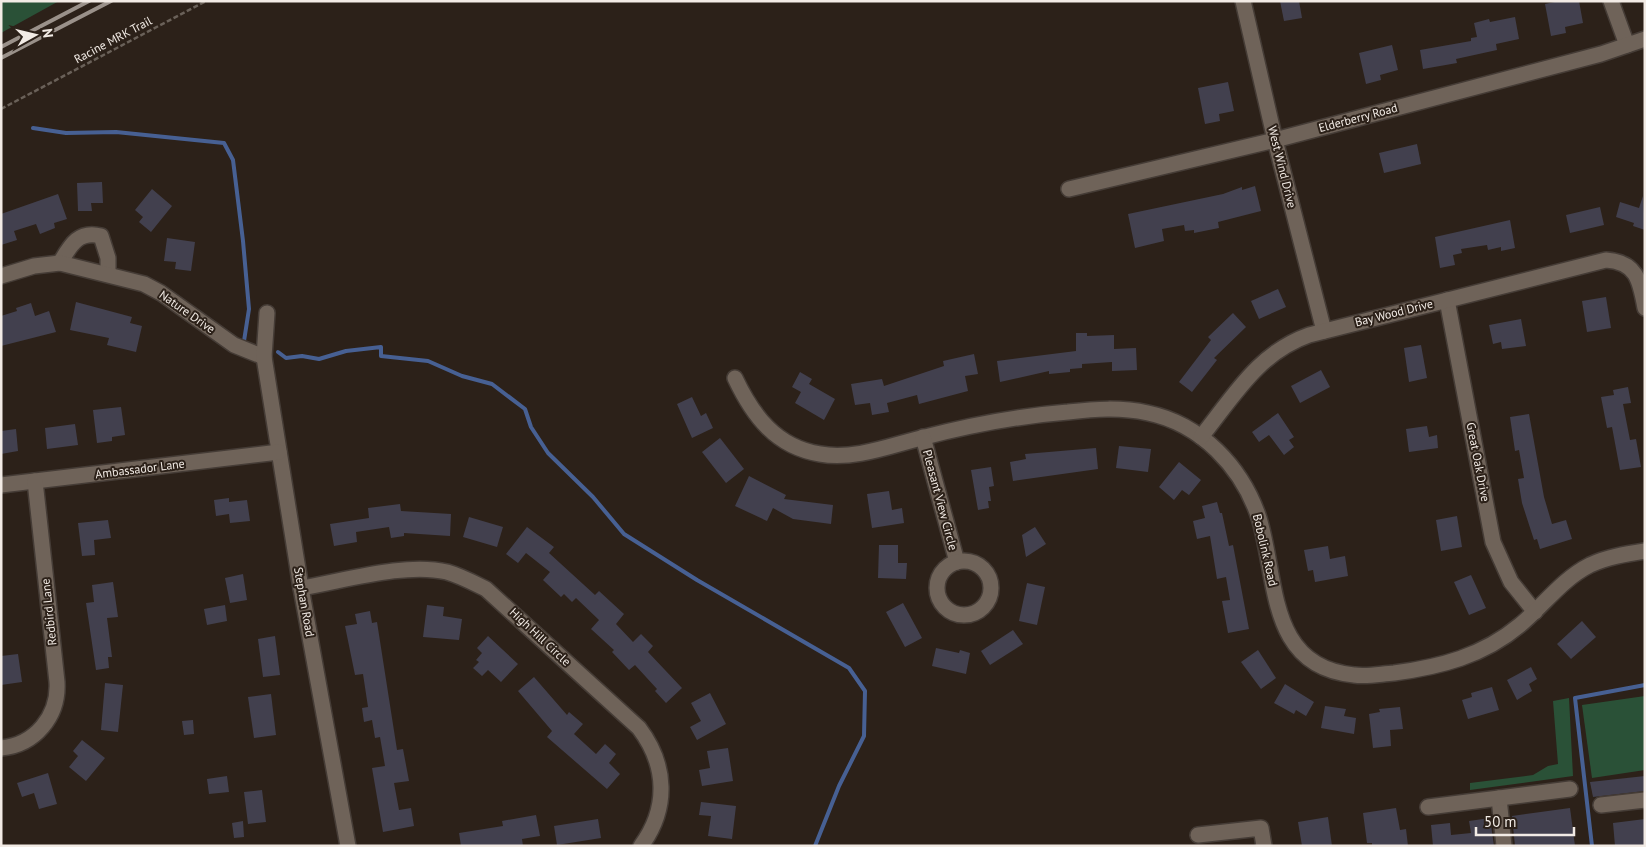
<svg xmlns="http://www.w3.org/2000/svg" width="1646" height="847" font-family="'PT Sans',sans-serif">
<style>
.green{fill:#2a5137}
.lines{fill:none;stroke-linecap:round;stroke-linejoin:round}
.stream{stroke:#476093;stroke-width:4}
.building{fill:#42404e}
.minor-casing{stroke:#453c36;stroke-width:18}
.path{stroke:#6a6159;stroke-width:2.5;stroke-dasharray:5 2.5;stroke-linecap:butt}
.minor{stroke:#6f6359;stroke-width:15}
.rail{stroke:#9a918a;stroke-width:4}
.labels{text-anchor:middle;stroke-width:4;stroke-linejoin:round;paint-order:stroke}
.street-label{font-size:12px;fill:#f2ebe5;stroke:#2c2119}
</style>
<rect width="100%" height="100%" fill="#2c2119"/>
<!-- green -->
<g class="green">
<path d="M1,1H59L1,33Z"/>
<path d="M1645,696V770L1592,778L1582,705Z"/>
<path d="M1569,698L1573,776L1470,790V783L1533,775L1548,766L1558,764L1553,701Z"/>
</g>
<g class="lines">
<!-- stream -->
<g class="stream">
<path d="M33,128L66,133L116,132L224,143L233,160L243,241L249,309L244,341"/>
<path d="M278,352L286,358L302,356L319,359L346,351L381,347V356L428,361L462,376L492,384L525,409L531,427L548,453L593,497L624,534L697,580L849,668L865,691L864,736L839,786L815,846"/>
<path d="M1592,846L1575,698L1645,685"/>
</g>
</g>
<!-- building -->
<g class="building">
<path d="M1280,1H1299L1302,18L1284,21Z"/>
<path d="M1559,1H1579L1583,23L1565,27L1566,33L1551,36L1545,4Z"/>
<path d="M1515,17L1519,39L1496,44L1497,50L1456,59L1457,63L1423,69L1420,50L1471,41V38L1477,37L1474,23L1489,19L1490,22Z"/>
<path d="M1392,45L1398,70L1380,75L1381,80L1366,84L1359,53Z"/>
<path d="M1228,82L1234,111L1219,114L1220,121L1205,124L1198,88Z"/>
<path d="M1417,144L1421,164L1384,173L1379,153Z"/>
<path d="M102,182L103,203H91L92,211H78L77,183Z"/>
<path d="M1255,186L1261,211L1218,222L1219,228L1194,233V230L1185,231L1184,225L1162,229L1164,241L1135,248L1128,214L1223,194L1242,187V190Z"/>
<path d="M152,189L172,206L151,232L139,222L143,217L135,210Z"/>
<path d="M58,194L67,219L54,223L55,228L40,234L36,224L14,231L17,240L1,245V214Z"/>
<path d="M1643,196L1645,230L1633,226L1634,223L1616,217L1620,202L1639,208Z"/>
<path d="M1600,207L1604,225L1570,233L1566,215Z"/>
<path d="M1510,220L1515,248L1501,251V247L1488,250L1487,245L1461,249L1462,253L1453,255L1455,265L1440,268L1435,237Z"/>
<path d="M167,238L195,242L191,271L175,269L176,262L164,261Z"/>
<path d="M1278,289L1286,307L1259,319L1251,301Z"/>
<path d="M1606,297L1611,328L1587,332L1582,301Z"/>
<path d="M76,302L132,317L130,323L142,326L136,352L107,345L109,338L70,330Z"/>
<path d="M31,303L35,316L49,311L56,332L1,346V316L17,311L16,308Z"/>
<path d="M1233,313L1246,327L1214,358L1217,360L1192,392L1179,382L1211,340L1208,337Z"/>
<path d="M1521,319L1526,346L1502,349L1501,342L1493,344L1489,325Z"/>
<path d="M1076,333H1087V336L1114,335V349L1136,348L1137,370L1112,371V362L1082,364V368L1070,369V372L1049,374V371L1000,382L997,361L1076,351Z"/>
<path d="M1421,345L1427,378L1409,382L1404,348Z"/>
<path d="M974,354L978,374L965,376L968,391L919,404L917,395L887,403L889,412L872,415L870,403L855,405L851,384L882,379L884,386L944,366L943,361Z"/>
<path d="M1321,370L1330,387L1300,403L1291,386Z"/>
<path d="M800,372L812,379L809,384L835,399L824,420L795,403L801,392L792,387Z"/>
<path d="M1628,387L1631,403L1623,404L1630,440L1636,439L1641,467L1620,470L1612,427L1607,428L1601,397L1614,395L1613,390Z"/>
<path d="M692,397L701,416L706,413L713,428L692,438L677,404Z"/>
<path d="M121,407L125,435L112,437V441L97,443L93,410Z"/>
<path d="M1278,413L1294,437L1289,440L1294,447L1284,455L1269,435L1259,442L1252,432Z"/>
<path d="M1529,414L1544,497L1552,524L1566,520L1572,539L1540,549L1537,539L1534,540L1522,503L1518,479L1524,478L1519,450L1515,451L1510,417Z"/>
<path d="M75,424L78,445L47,449L45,428Z"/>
<path d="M1427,426L1429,437L1437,435L1438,448L1409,452L1406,429Z"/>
<path d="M16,429L18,451L1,454V431Z"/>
<path d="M720,438L744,469L726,483L702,452Z"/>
<path d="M1119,446L1151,449L1148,472L1116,468Z"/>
<path d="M1096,448L1098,469L1013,481L1010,462L1026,459L1025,454Z"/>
<path d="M1179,462L1201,480L1189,495L1182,490L1174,500L1159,487Z"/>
<path d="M991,467L994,486L989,487L991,501H988L989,508L978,510L971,470Z"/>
<path d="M749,476L786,495L784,499L833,505L831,524L793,519L773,508L767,521L735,506Z"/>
<path d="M889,491L892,510L902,508L904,523L872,528L867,494Z"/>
<path d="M229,498V502L247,500L250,521L230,523L229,514L216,516L214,500Z"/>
<path d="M1217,502L1220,513H1222L1229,546L1233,545L1249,629L1228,633L1222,601L1230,600L1226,577L1217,579L1210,536L1197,539L1193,521L1205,518L1202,506Z"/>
<path d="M400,504L401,511L451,514L450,536L404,533V536L391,538L389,527L356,532L357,542L334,546L330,524L369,518L368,508Z"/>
<path d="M1457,516L1462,547L1441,551L1436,520Z"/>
<path d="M469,517L503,527L497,547L463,537Z"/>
<path d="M108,520L111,538L94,540L95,555L82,556L78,523Z"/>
<path d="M527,527L554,547L549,553L595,595L599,591L624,614L616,624L633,642L641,634L653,646L648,652L682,688L666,703L655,691L657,689L635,665L629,670L612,652L614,650L591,629L599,620L576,598L572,602L564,594L561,597L543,580L550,572L526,553L518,563L506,554Z"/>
<path d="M1035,527L1046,544L1026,557L1022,535Z"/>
<path d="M879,545H898V563H907L906,579L878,578Z"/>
<path d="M1328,546L1330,559L1345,556L1348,576L1315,582L1313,570L1308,571L1304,550Z"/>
<path d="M243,574L247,600L230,603L225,578Z"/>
<path d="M1471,575L1486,608L1469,615L1454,582Z"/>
<path d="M113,582L118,617L107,618L112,657H108L109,668L96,670L86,603L94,602L92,585Z"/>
<path d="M1027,583L1045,587L1037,625L1019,621Z"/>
<path d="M903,603L922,638L905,647L886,612Z"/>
<path d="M225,605L227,621L207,625L204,609Z"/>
<path d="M427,605L444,607L443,616L462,619L459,640L423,637Z"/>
<path d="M370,611L372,623L377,622L397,750L403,749L409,781L394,783L399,810L411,808L414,826L383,832L372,768L385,766L380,737L375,738L372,720L364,722L362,708L368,707L363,674L355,675L345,626L357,624L355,614Z"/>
<path d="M1582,621L1596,637L1571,659L1557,644Z"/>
<path d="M1013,630L1023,644L990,665L981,651Z"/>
<path d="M275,636L280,675L263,677L258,639Z"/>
<path d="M488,636L518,664L501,682L488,670L482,676L473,668L479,662L476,660L482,653L477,648Z"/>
<path d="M936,648L959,653L960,650L970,653L966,674L932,666Z"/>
<path d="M1258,650L1276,678L1261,689L1241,662Z"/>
<path d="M18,654L22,682L1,685V656Z"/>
<path d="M1531,667L1537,679L1529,684L1532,691L1517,700L1507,680Z"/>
<path d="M534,677L567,715L569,712L583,724L574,734L596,754L605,744L616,754L609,763L620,774L607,789L547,737L552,731L518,691Z"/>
<path d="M105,683L123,685L118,732L101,730Z"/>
<path d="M1285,684L1314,702L1306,716L1296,710L1294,714L1274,703Z"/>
<path d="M1492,687L1499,710L1468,719L1462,700L1472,697L1471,693Z"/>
<path d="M710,693L726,724L697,740L690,727L701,721L691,703Z"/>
<path d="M271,694L276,735L254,738L248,697Z"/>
<path d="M1325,706L1346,709L1344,716L1356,718L1354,734L1321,728Z"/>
<path d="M1400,707L1403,729L1390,730L1391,746L1373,748L1369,714L1380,712L1379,709Z"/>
<path d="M193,720L194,734L184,735L182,721Z"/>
<path d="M82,740L105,758L86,781L69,767L78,756L73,751Z"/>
<path d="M728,748L733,781L702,786L699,770L710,768L707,751Z"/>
<path d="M48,773L57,804L39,809L34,793L22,797L17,783Z"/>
<path d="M227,776L229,792L209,794L207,779Z"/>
<path d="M1645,776V791L1593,797L1590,782Z"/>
<path d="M262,790L266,822L248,824L244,792Z"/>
<path d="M701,802L736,806L732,839L708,836L711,816L699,815Z"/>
<path d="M1396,808L1400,830L1406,829L1408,846H1372V843H1367L1363,813Z"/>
<path d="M1570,808L1575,846H1515L1512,816Z"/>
<path d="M536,815L540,836L522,839L523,846H461L459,833L503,826L502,821Z"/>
<path d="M1328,817L1332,846H1302L1298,822Z"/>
<path d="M1490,818L1494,846H1433L1431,825L1450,823L1451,835L1471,833L1469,821Z"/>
<path d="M598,819L601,838L557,845L554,826Z"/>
<path d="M1645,819V846H1615L1613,823Z"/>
<path d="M243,821L244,837L234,838L232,823Z"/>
</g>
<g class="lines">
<!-- minor casing -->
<g class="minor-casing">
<g id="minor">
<path d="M1243,1L1275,140L1324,331"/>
<path d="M1611,1L1627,45"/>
<path d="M1069,189L1275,140L1601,54L1645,39"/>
<path d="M60,263C70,246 78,230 101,236L108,258V274"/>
<path d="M1,276L34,266L60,263L144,284L161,293L234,345L264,357"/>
<path d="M1447,300L1493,542L1511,582L1535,612"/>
<path d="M267,313L264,357L301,588L348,846"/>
<path d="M735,378C753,416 776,447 820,454C854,460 889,446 921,438C970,425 1018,416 1068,412C1095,409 1120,407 1148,413C1201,424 1242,467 1259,518C1278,579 1267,667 1354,675C1367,677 1380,674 1394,673C1440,667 1483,656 1520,625C1543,606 1562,579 1590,565C1607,557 1626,554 1645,551"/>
<path d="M923,437L957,562"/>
<path d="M1201,437C1234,396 1258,353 1309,335L1606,260C1637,262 1640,281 1645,308"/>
<path d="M1,485L279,452"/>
<circle cx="964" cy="588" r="27"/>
<path d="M301,588C344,581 405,562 447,572C461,576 474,583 486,589L639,728C667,765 669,808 641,846"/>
<path d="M1,748C35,745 59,716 57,682L35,481"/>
<path d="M1499,798L1504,846"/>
<path d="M1601,805L1645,800"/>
<path d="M1428,807L1570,789"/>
<path d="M1198,835L1261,828L1264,846"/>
</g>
</g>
<!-- path -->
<path class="path" d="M1,109L206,1"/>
<!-- minor -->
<use href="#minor" class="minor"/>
<!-- rail -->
<g class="rail">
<path d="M1,47L89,1"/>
<path d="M1,58L111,1"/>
</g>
</g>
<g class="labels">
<!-- street labels -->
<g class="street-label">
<text transform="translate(113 40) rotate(-28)" y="4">Racine MRK Trail</text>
<text transform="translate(1358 118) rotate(-15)" y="4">Elderberry Road</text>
<text transform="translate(1282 167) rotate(76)" y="4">West Wind Drive</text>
<text transform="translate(187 312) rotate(35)" y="4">Nature Drive</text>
<text transform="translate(1394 313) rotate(-14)" y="4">Bay Wood Drive</text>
<text transform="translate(1478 462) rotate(79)" y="4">Great Oak Drive</text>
<text transform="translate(140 469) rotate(-7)" y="4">Ambassador Lane</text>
<text transform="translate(940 500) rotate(75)" y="4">Pleasant View Circle</text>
<text transform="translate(1265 550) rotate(77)" y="4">Bobolink Road</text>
<text transform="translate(304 602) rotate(80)" y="4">Stephan Road</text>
<text transform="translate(49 612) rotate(-96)" y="4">Redbird Lane</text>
<text transform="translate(540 637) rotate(43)" y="4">High Hill Circle</text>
</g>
</g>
<!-- border -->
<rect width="1646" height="847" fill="none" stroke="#f2ebe5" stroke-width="5"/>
<!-- north arrow -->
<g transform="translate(35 35) rotate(82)" stroke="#2c2119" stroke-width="4" paint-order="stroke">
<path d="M0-4L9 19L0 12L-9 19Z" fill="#f2ebe5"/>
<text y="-8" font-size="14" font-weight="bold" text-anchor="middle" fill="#f2ebe5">N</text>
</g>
<!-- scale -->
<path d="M1476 827v8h98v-8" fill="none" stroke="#f2ebe5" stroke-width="2.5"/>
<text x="1484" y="827" font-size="15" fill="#f2ebe5" stroke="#2c2119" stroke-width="4" paint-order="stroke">50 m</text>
</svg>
